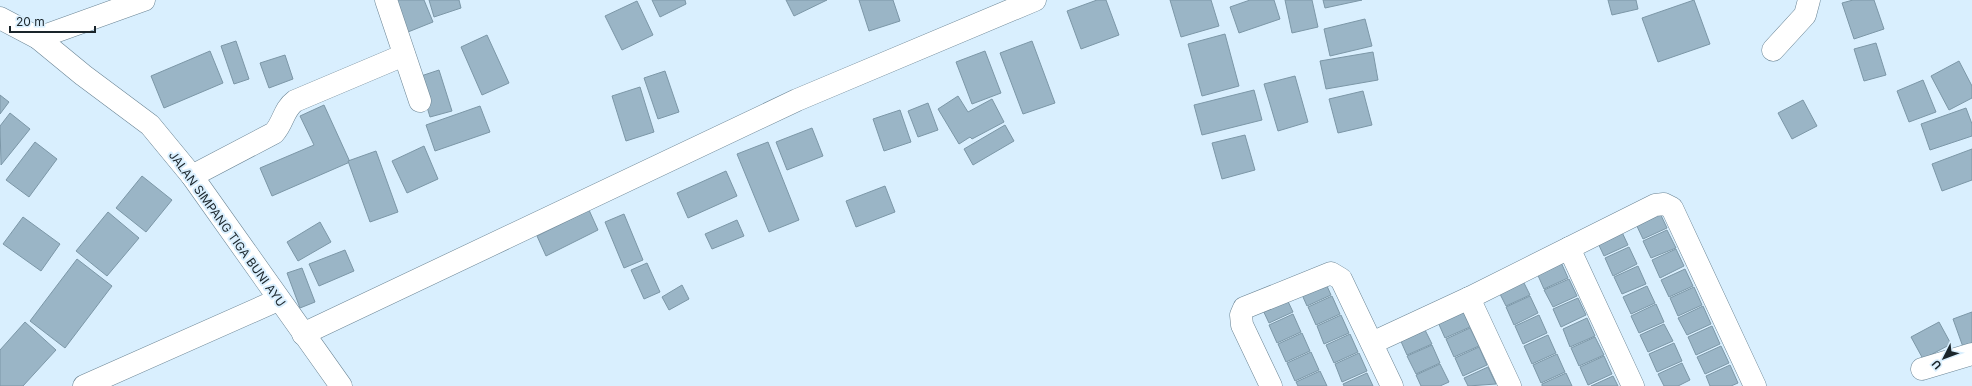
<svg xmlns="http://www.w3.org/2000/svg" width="1972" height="386" font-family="Inter,sans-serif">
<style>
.building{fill:#9ab5c6;stroke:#7c97a7}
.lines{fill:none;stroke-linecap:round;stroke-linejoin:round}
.street-casing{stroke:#6a8494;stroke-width:23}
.secondary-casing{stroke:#6a8494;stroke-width:23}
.street{stroke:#fff;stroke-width:22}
.secondary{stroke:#fff;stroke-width:22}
.labels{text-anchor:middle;stroke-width:4;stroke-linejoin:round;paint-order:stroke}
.street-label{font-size:12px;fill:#1a252b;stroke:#d9effe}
</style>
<rect width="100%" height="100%" fill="#d9effe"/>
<!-- building -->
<g class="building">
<path d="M396,0H424L433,22L408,32Z"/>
<path d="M429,0H459L461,8L434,17Z"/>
<path d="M652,0H685L686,4L660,17Z"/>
<path d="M786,0H827L794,16Z"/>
<path d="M859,0H893L900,21L869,31Z"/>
<path d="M1097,0H1106L1119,35L1081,49L1067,11Z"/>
<path d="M1170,0H1211L1219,26L1181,37Z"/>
<path d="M1250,0H1274L1280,19L1239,33L1230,7Z"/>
<path d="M1285,0H1312L1318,27L1292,33Z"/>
<path d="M1323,0H1362L1325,8Z"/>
<path d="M1608,0H1636L1638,9L1612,15Z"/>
<path d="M1694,0L1710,44L1658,62L1642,18Z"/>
<path d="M1853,0H1874L1884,29L1854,39L1842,3Z"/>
<path d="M637,1L653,35L622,50L605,16Z"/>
<path d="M1365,19L1372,46L1330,56L1324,29Z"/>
<path d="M1225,34L1239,86L1202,96L1188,44Z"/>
<path d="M487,35L509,83L482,95L461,47Z"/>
<path d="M236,41L249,79L234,84L221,46Z"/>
<path d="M1032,41L1055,103L1023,114L1000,53Z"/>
<path d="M1876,43L1886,75L1864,81L1854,49Z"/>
<path d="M210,51L223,83L164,108L151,76Z"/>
<path d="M985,51L1001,93L972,104L956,62Z"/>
<path d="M1373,52L1378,80L1326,89L1320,61Z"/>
<path d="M285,55L293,79L269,88L260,63Z"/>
<path d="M1959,61L1972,86V98L1949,110L1931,76Z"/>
<path d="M439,70L452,111L430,117L418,77Z"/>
<path d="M665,71L679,112L658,119L644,78Z"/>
<path d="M1295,76L1308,122L1278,131L1264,84Z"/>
<path d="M1923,80L1936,112L1909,122L1897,91Z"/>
<path d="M640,87L654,132L626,141L612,96Z"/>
<path d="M1254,90L1262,120L1202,135L1194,105Z"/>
<path d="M1363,91L1372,125L1338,133L1329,99Z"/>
<path d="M0,95L9,102L0,114Z"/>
<path d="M958,96L968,112L992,99L1004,122L972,139L970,137L959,144L938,109Z"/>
<path d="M1803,100L1817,126L1792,139L1778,113Z"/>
<path d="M928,103L938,130L918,137L908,111Z"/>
<path d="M324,105L350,162L272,196L260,168L314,145L300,116Z"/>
<path d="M480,106L490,132L435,151L426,125Z"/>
<path d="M1966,108L1972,124V136L1930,150L1921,124Z"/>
<path d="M900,110L911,142L884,151L873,119Z"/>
<path d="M10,113L30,129L1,165L0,126Z"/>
<path d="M1005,125L1014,141L973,165L964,149Z"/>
<path d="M812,128L823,156L787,170L776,142Z"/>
<path d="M1245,135L1255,170L1222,179L1212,143Z"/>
<path d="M35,142L57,159L29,197L6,180Z"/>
<path d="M768,142L799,220L769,232L737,154Z"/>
<path d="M424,146L438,179L407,193L392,161Z"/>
<path d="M1972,149V180L1942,191L1932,164Z"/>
<path d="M376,151L398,212L370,222L348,161Z"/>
<path d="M726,171L737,196L688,218L677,193Z"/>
<path d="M142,176L172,200L146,232L116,208Z"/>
<path d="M885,186L895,212L856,227L846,201Z"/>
<path d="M589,210L598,230L546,256L537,236Z"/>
<path d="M1659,211L1667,228L1643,239L1635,222Z"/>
<path d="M108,212L139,238L107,276L76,251Z"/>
<path d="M624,214L643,260L624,268L605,222Z"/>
<path d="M23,217L60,244L41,271L3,244Z"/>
<path d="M737,220L744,236L712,249L705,234Z"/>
<path d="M320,222L331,242L298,261L287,242Z"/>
<path d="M1620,228L1628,245L1604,256L1596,239Z"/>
<path d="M1667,230L1676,248L1651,258L1643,241Z"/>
<path d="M1629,247L1637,264L1613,276L1605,258Z"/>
<path d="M1676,249L1684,266L1660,278L1652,260Z"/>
<path d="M345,250L354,271L319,286L309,264Z"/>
<path d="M77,259L112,286L65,348L30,321Z"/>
<path d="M1560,260L1568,278L1544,289L1536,271Z"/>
<path d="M647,263L660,292L644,299L631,270Z"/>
<path d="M1638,266L1646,284L1622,294L1614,277Z"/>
<path d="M302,268L315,302L300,308L287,273Z"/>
<path d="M1685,269L1693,286L1669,297L1661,280Z"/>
<path d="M1323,277L1331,295L1307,306L1299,288Z"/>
<path d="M1521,277L1530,295L1506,306L1497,288Z"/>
<path d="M1569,279L1577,296L1553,307L1544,290Z"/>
<path d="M682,285L689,299L669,310L662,297Z"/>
<path d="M1647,286L1655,303L1631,314L1623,297Z"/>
<path d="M1694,287L1702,305L1678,316L1670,298Z"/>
<path d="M1285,295L1293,312L1269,323L1261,306Z"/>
<path d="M1332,296L1340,314L1316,325L1308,307Z"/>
<path d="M1530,296L1538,313L1514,325L1506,307Z"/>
<path d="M1578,298L1586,315L1561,327L1553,309Z"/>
<path d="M1656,304L1664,322L1639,333L1631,316Z"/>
<path d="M1703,306L1711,324L1687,335L1678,318Z"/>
<path d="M1462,309L1470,327L1445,338L1437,320Z"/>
<path d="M1972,312V344L1963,347L1953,319Z"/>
<path d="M1293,314L1301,332L1277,343L1269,325Z"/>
<path d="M1341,315L1349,333L1324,344L1317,326Z"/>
<path d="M1539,315L1547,333L1523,344L1515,326Z"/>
<path d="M1587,318L1595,336L1570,347L1563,329Z"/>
<path d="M25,322L56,350L23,386H0V350Z"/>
<path d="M1939,322L1951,344L1923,359L1911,337Z"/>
<path d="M1664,324L1673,341L1648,352L1640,335Z"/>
<path d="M1423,326L1432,344L1407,355L1399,337Z"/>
<path d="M1712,326L1720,344L1696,355L1688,337Z"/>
<path d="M1470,328L1479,346L1454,357L1446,339Z"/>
<path d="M1302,333L1310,351L1286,362L1278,344Z"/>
<path d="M1350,334L1358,352L1334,363L1326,345Z"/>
<path d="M1548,335L1556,353L1532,364L1524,346Z"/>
<path d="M1595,337L1604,355L1579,366L1571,348Z"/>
<path d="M1674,343L1682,361L1657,372L1649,354Z"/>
<path d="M1432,345L1440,363L1416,374L1407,356Z"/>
<path d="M1721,346L1729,363L1705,374L1697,357Z"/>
<path d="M1479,347L1487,365L1463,376L1455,358Z"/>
<path d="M1311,352L1319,370L1295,381L1287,363Z"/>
<path d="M1359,353L1367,371L1342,382L1335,364Z"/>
<path d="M1557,354L1565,372L1541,383L1533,365Z"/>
<path d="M1604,356L1612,374L1588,385L1580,367Z"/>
<path d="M1682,363L1690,380L1678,386H1664L1658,374Z"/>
<path d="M1440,364L1449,382L1440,386H1421L1416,375Z"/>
<path d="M1730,365L1738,383L1731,386H1710L1706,376Z"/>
<path d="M1488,367L1496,384L1468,386L1464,378Z"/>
<path d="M1320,371L1327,386H1298L1296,382Z"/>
<path d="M1367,373L1373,386H1344L1343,384Z"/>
<path d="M1566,373L1572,386H1542V384Z"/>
<path d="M1613,376L1618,386H1591Z"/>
</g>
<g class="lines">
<!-- street casing -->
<g class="street-casing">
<g id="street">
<path d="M386,0L420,101"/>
<path d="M38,38L144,0"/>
<path d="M1773,50L1805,15L1809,0"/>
<path d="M192,176L274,133C284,122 283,110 295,101L404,55"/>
<path d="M1569,248L1633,386"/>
<path d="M1469,298L1510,386"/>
<path d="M1372,343L1469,298L1655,205L1664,204L1672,208L1755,386"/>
<path d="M1922,369L1972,354"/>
<path d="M84,386L278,300"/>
<path d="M1271,386L1242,325L1241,315L1244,308L1331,273L1341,279L1392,386"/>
</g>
</g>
<!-- secondary casing -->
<g class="secondary-casing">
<g id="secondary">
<path d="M0,18L38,38L83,75L150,125L192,176L341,386"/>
<path d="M303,334L797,100L1035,0"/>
</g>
</g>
<!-- street -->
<use href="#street" class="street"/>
<!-- secondary -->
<use href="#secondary" class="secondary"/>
</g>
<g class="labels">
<!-- street labels -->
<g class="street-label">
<text transform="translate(227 229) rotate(54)" y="4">JALAN SIMPANG TIGA BUNI AYU</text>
</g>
</g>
<!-- north arrow -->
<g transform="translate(1944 358) rotate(228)" stroke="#d9effe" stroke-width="3" paint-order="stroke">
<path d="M0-3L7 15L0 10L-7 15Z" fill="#1a252b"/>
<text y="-6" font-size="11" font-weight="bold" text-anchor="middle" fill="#1a252b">U</text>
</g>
<!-- scale -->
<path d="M10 26v6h85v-6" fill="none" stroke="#1a252b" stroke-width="2"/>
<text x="16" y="26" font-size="12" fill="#1a252b" stroke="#d9effe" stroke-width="3" paint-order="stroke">20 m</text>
</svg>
